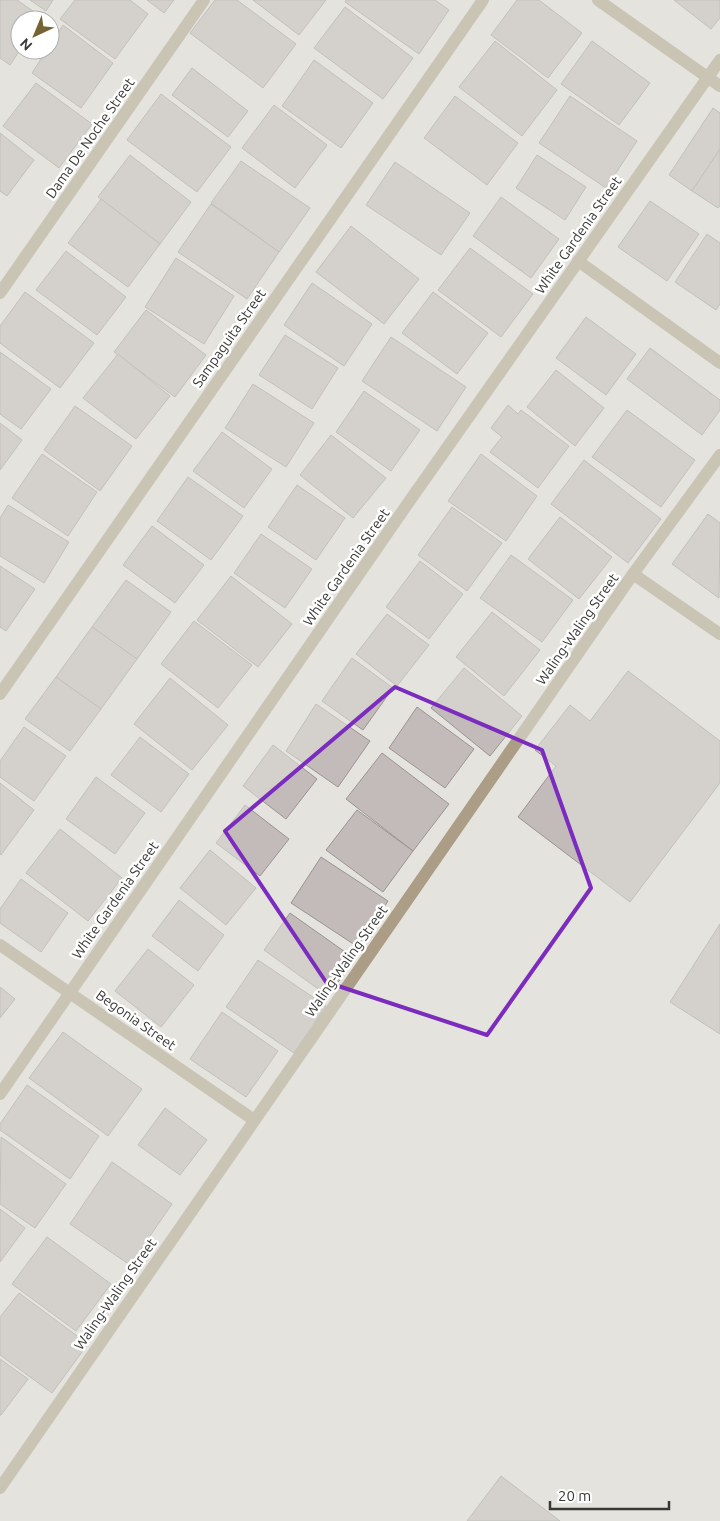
<svg xmlns="http://www.w3.org/2000/svg" width="720" height="1521" font-family="Ubuntu,sans-serif">
<style>
.building{fill:#c2bbb9;stroke:#9b9492}
.lines{fill:none;stroke-linecap:round;stroke-linejoin:round}
.minor{stroke:#ab9d86;stroke-width:12}
.marked{fill:none;stroke:#7b2cbf;stroke-width:4;stroke-linejoin:round}
.labels{text-anchor:middle;stroke-width:5;stroke-linejoin:round;paint-order:stroke}
.street-label{font-size:14px;fill:#383836;stroke:#fff}
</style>
<rect width="100%" height="100%" fill="#e4e3dd"/>
<!-- building -->
<g class="building">
<path d="M0,0H17L43,18L42,20H20V50L10,65L0,58Z"/>
<path d="M30,0H53L46,11Z"/>
<path d="M75,0H130L148,14L115,59L60,19Z"/>
<path d="M147,0H174L164,13Z"/>
<path d="M215,0H237L296,44L263,88L190,33Z"/>
<path d="M253,0H326L299,35Z"/>
<path d="M346,0H435L449,10L419,54L345,2Z"/>
<path d="M517,0H539L582,33L548,78L491,35Z"/>
<path d="M674,0H720V18L711,29Z"/>
<path d="M345,7L413,58L383,99L314,48Z"/>
<path d="M63,25L113,63L81,108L32,73L47,50H50V45Z"/>
<path d="M495,41L557,90L522,136L459,87Z"/>
<path d="M592,41L650,83L619,125L561,84Z"/>
<path d="M314,60L373,103L341,148L282,106Z"/>
<path d="M192,68L248,111L228,137L172,95Z"/>
<path d="M36,83L92,124L59,168L3,126Z"/>
<path d="M161,94L231,147L197,192L127,140Z"/>
<path d="M455,96L518,143L487,185L424,138Z"/>
<path d="M570,96L637,141L606,188L539,143Z"/>
<path d="M274,105L327,145L295,188L242,148Z"/>
<path d="M713,108L720,113V149L692,191L669,175Z"/>
<path d="M0,133L34,160L7,196L0,191Z"/>
<path d="M720,149V206L718,208L692,191Z"/>
<path d="M130,155L191,202L160,244L98,197Z"/>
<path d="M537,155L586,187L565,220L516,188Z"/>
<path d="M241,161L310,208L279,252L211,203Z"/>
<path d="M395,162L470,213L441,255L366,205Z"/>
<path d="M501,197L559,239L531,278L473,236Z"/>
<path d="M101,199L160,244L128,287L68,243Z"/>
<path d="M650,201L699,234L667,281L618,247Z"/>
<path d="M211,204L279,252L247,299L178,252Z"/>
<path d="M351,226L419,279L384,324L316,272Z"/>
<path d="M707,234L720,243V304L716,310L675,282Z"/>
<path d="M470,248L533,294L501,337L438,290Z"/>
<path d="M66,251L126,297L97,335L36,290Z"/>
<path d="M176,258L234,296L204,344L145,307Z"/>
<path d="M312,283L372,324L344,366L284,325Z"/>
<path d="M25,292L94,343L60,388L0,343V326Z"/>
<path d="M433,292L488,333L457,374L402,333Z"/>
<path d="M146,310L206,355L175,397L114,352Z"/>
<path d="M586,317L636,354L606,395L556,358Z"/>
<path d="M285,335L338,368L312,409L259,375Z"/>
<path d="M391,337L466,387L437,431L362,381Z"/>
<path d="M650,348L720,400V410L702,435L627,379Z"/>
<path d="M0,352L51,389L21,429L0,414Z"/>
<path d="M118,354L170,396L136,439L83,398Z"/>
<path d="M556,370L604,408L575,446L527,407Z"/>
<path d="M253,384L314,423L286,467L225,428Z"/>
<path d="M364,391L420,430L391,471L336,432Z"/>
<path d="M508,405L518,414L521,410L569,446L538,488L490,452L502,437L491,428Z"/>
<path d="M75,406L132,446L100,491L44,450Z"/>
<path d="M627,410L695,460L661,507L592,457Z"/>
<path d="M0,423L22,440L0,470Z"/>
<path d="M222,432L272,469L244,508L193,471Z"/>
<path d="M331,435L386,478L353,518L300,475Z"/>
<path d="M42,454L97,492L68,536L12,498Z"/>
<path d="M481,454L537,496L506,541L448,501Z"/>
<path d="M584,460L661,519L628,563L551,504Z"/>
<path d="M188,477L243,516L211,560L157,521Z"/>
<path d="M297,485L345,518L316,560L268,527Z"/>
<path d="M8,505L69,542L44,583L0,556V518Z"/>
<path d="M452,507L502,543L467,591L418,555Z"/>
<path d="M708,514L720,523L719,598L672,564Z"/>
<path d="M560,517L612,557L579,599L528,559Z"/>
<path d="M152,526L204,565L175,603L123,565Z"/>
<path d="M261,534L312,569L285,608L234,573Z"/>
<path d="M511,555L573,600L542,642L480,598Z"/>
<path d="M420,561L463,594L429,639L386,607Z"/>
<path d="M0,566L35,589L6,631L0,627Z"/>
<path d="M231,576L292,624L258,667L197,620Z"/>
<path d="M126,580L171,612L137,659L92,627Z"/>
<path d="M492,612L540,650L504,696L456,657Z"/>
<path d="M387,614L429,645L397,686L356,654Z"/>
<path d="M194,621L252,665L218,708L161,664Z"/>
<path d="M92,627L137,659L101,709L56,677Z"/>
<path d="M352,658L393,688L363,730L322,701Z"/>
<path d="M464,668L522,716L490,756L431,708Z"/>
<path d="M628,671L720,741V783L630,902L518,817L556,766L535,750L570,705L590,721Z"/>
<path d="M56,677L101,709L70,751L25,719Z"/>
<path d="M170,678L228,725L192,770L134,724Z"/>
<path d="M316,704L370,741L338,787L286,751Z"/>
<path d="M417,707L474,749L445,788L389,748Z"/>
<path d="M24,727L66,756L34,801L0,777V761Z"/>
<path d="M140,737L189,774L161,812L111,775Z"/>
<path d="M273,745L317,779L286,819L243,786Z"/>
<path d="M382,753L449,804L413,851L346,799Z"/>
<path d="M96,777L145,813L115,854L66,819Z"/>
<path d="M0,783L34,810L1,855L0,854Z"/>
<path d="M245,805L289,839L260,876L216,843Z"/>
<path d="M357,810L413,851L383,892L326,850Z"/>
<path d="M60,829L122,878L88,921L26,873Z"/>
<path d="M210,850L256,888L226,925L180,888Z"/>
<path d="M321,857L388,901L358,947L291,903Z"/>
<path d="M21,879L68,913L41,952L0,923V909Z"/>
<path d="M179,900L224,935L198,971L152,936Z"/>
<path d="M290,913L355,959L328,996L264,950Z"/>
<path d="M720,924V1034L670,1002Z"/>
<path d="M148,949L194,985L161,1027L115,991Z"/>
<path d="M258,960L326,1006L294,1053L226,1007Z"/>
<path d="M0,987L15,999L0,1018Z"/>
<path d="M222,1012L278,1051L246,1097L190,1059Z"/>
<path d="M63,1032L142,1089L108,1136L29,1078Z"/>
<path d="M27,1085L99,1136L70,1179L0,1130V1124Z"/>
<path d="M165,1108L207,1140L180,1175L138,1145Z"/>
<path d="M1,1137L66,1184L35,1228L0,1204Z"/>
<path d="M112,1162L172,1204L130,1265L70,1224Z"/>
<path d="M0,1209L25,1228L0,1262Z"/>
<path d="M47,1237L111,1284L76,1331L12,1284Z"/>
<path d="M19,1293L88,1344L52,1393L0,1355V1317Z"/>
<path d="M0,1359L28,1379L1,1415H0Z"/>
<path d="M501,1476L560,1521H467Z"/>
</g>
<g class="lines">
<!-- minor -->
<g class="minor">
<path d="M598,0L720,86"/>
<path d="M578,261L720,363"/>
<path d="M0,293L204,0"/>
<path d="M633,574L720,634"/>
<path d="M0,694L483,0"/>
<path d="M0,945L254,1120"/>
<path d="M0,1094L406,506L720,60"/>
<path d="M0,1488L633,574L720,455"/>
</g>
</g>
<!-- marked area -->
<path d="M0 0H720V1521H0ZM395,687L542,750L591,888L487,1035L326,982L225,831Z" fill="#e4e3dd" fill-opacity=".55" fill-rule="evenodd"/>
<path class="marked" d="M395,687L542,750L591,888L487,1035L326,982L225,831Z"/>
<g class="labels">
<!-- street labels -->
<g class="street-label">
<text transform="translate(90 138) rotate(-55)" y="5">Dama De Noche Street</text>
<text transform="translate(578 235) rotate(-55)" y="5">White Gardenia Street</text>
<text transform="translate(229 338) rotate(-55)" y="5">Sampaguita Street</text>
<text transform="translate(346 567) rotate(-55)" y="5">White Gardenia Street</text>
<text transform="translate(577 629) rotate(-55)" y="5">Waling-Waling Street</text>
<text transform="translate(115 900) rotate(-55)" y="5">White Gardenia Street</text>
<text transform="translate(346 961) rotate(-55)" y="5">Waling-Waling Street</text>
<text transform="translate(136 1020) rotate(35)" y="5">Begonia Street</text>
<text transform="translate(115 1294) rotate(-55)" y="5">Waling-Waling Street</text>
</g>
</g>
<!-- north arrow -->
<g transform="translate(35 35) rotate(224)"><circle r="24" fill="#ffffff" stroke="#afafaf"/>
<path d="M0-4L9 19L0 12L-9 19Z" fill="#756432"/>
<text y="-8" font-size="14" font-weight="bold" text-anchor="middle" fill="#383836">N</text>
</g>
<!-- scale -->
<path d="M550 1501v8h119v-8" fill="none" stroke="#383836" stroke-width="2.5"/>
<text x="558" y="1501" font-size="15" fill="#383836" stroke="#ffffff" stroke-width="4" paint-order="stroke">20 m</text>
</svg>
